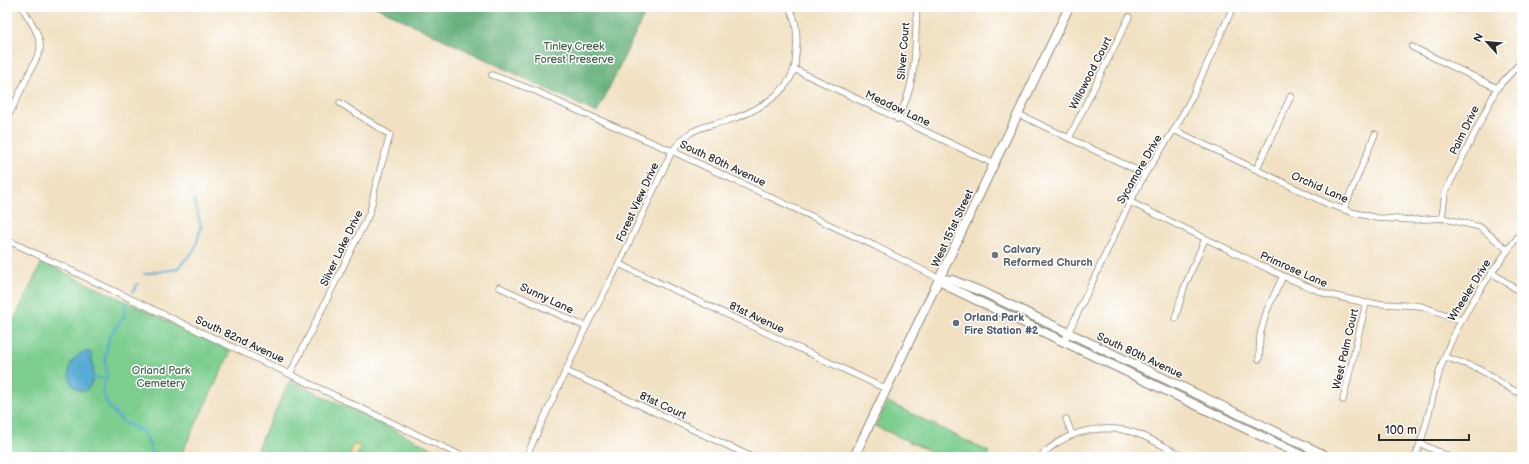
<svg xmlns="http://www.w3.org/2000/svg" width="1529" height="464" font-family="'Balsamiq Sans',sans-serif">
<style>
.green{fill:#7ccd8e;stroke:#547c5c}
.forest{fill:#65b079;stroke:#486e52}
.sand{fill:#eeda9e;stroke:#8c8264}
.water{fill:#59abd4;stroke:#426b80}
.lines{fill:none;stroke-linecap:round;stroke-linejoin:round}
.stream{stroke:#59abd4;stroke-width:2}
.street-casing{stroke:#8e8676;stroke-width:7}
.secondary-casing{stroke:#8e8676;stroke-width:10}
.street{stroke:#fff;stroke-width:5.5}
.secondary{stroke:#fff;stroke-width:8}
.worship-dot{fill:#6b7280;stroke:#fff;stroke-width:1.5}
.service-dot{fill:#5c6f8a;stroke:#fff;stroke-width:1.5}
.labels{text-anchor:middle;stroke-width:3;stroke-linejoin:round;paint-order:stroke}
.park-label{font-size:11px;fill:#47644e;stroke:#fff}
.street-label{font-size:11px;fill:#2b2b2b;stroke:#fff}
.worship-label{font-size:11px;font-weight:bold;fill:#5b616d;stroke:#fff;text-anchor:start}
.service-label{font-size:11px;font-weight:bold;fill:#4e5e75;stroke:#fff;text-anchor:start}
</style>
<rect width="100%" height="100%" fill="#fff"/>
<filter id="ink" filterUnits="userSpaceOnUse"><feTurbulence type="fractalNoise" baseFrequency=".025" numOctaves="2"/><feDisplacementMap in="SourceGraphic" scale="8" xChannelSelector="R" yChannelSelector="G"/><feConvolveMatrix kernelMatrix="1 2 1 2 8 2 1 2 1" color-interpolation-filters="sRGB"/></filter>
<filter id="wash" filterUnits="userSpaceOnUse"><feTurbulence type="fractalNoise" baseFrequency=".012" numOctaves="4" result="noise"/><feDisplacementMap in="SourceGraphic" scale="16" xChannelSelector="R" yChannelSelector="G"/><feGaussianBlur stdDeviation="0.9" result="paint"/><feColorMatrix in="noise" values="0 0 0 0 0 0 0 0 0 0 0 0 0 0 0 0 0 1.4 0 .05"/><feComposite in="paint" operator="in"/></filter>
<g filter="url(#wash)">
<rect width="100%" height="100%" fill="#f1e1c2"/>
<!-- green -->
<g class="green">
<path d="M42,262L231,351L180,457H7V334Z"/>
<path d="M290,380L450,457H253Z"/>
<path d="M888,402L989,452L987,457H943L875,426Z"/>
</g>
<!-- forest -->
<path class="forest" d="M376,7H648L597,113Z"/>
<!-- sand -->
<path class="sand" d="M353,445H357L360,449L356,457H351V450Z"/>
<!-- water -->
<path class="water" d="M85,351L90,352L91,354C94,365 96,388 83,391C69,389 66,373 72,362C75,357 80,354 85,351Z"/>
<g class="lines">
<!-- stream -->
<g class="stream">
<path d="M144,274L177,269L195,249L201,227L194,199"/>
<path d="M133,292L138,283"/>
<path d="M127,301L123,317L109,337L105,360L107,376L102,391L108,405L117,416L125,423L143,431L147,438L153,457"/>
<path d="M92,377L106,379"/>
</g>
</g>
</g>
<g filter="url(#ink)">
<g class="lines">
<!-- street casing -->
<g class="street-casing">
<g id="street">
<path d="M1412,47L1497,88"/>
<path d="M794,69L994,164"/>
<path d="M492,75L536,91L567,106L672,151L875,246L940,279"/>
<path d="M1018,114L1145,174"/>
<path d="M7,119L40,51C42,35 29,20 22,7"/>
<path d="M897,119C900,113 904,106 906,100C917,71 915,37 917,7"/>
<path d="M1174,130L1328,204L1351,212L1377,218L1414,220L1442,218L1480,227L1508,250"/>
<path d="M1069,138L1129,17"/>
<path d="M1257,168L1291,96"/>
<path d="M1130,202L1283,276L1326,294L1366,303L1421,306L1461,320"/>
<path d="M1344,209L1375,134"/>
<path d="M1442,218L1445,193L1497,88L1522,61"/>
<path d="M7,240L464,457"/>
<path d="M619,264L886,389"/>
<path d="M1491,272L1522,293"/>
<path d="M499,287L586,327"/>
<path d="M1175,319L1184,288L1205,239"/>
<path d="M1064,342L1130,202L1145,174L1174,130L1192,97L1233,7"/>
<path d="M1445,357L1477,368L1511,389L1522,394"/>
<path d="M1259,359L1260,335L1267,310L1283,276"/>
<path d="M566,371L752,457"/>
<path d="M290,374L370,212L376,184L390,135L340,103"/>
<path d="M1343,400L1366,303"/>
<path d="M1066,419L1072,434"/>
<path d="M1421,444L1450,457"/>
<path d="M526,457L586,327L619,264L672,151C677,145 682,139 689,134C700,126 713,125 726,121C751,114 786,96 794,69C796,65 795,59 796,54C798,38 798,22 789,7"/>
<path d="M1040,457C1062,434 1092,425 1124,430C1145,434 1166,448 1185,457"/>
<path d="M1415,457C1429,425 1432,390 1444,358C1462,310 1493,271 1522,231"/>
</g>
</g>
<!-- secondary casing -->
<g class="secondary-casing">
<g id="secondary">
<path d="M940,279L952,280L985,293L1329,457"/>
<path d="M940,279L949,287L1305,457"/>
<path d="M854,457L1069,7"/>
</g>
</g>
<!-- street -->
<use href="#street" class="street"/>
<!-- secondary -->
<use href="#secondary" class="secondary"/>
</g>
</g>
<!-- markers -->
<circle class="worship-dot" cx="995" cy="255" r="4"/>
<circle class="service-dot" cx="956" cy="323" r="4"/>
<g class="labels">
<!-- park labels -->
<g class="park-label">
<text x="574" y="50">Tinley Creek<tspan x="574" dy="13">Forest Preserve</tspan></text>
<text x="161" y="374">Orland Park<tspan x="161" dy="13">Cemetery</tspan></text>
</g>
<!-- street labels -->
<g class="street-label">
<text transform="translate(903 51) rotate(-85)" y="4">Silver Court</text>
<text transform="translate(1090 73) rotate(-63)" y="4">Willowood Court</text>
<text transform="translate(898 108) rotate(25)" y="4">Meadow Lane</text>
<text transform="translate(1464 130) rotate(-64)" y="4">Palm Drive</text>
<text transform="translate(723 163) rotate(25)" y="4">South 80th Avenue</text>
<text transform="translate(1139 169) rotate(-60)" y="4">Sycamore Drive</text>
<text transform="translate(1320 187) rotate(24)" y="4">Orchid Lane</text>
<text transform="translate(637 202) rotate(-65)" y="4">Forest View Drive</text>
<text transform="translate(952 228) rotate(-65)" y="4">West 151st Street</text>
<text transform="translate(341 248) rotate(-64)" y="4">Silver Lake Drive</text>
<text transform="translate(1294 269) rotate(24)" y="4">Primrose Lane</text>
<text transform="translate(1469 290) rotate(-58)" y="4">Wheeler Drive</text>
<text transform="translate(547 298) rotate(25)" y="4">Sunny Lane</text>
<text transform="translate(757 317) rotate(25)" y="4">81st Avenue</text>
<text transform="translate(240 339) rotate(25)" y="4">South 82nd Avenue</text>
<text transform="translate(1345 349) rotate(-77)" y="4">West Palm Court</text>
<text transform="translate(1140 355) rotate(25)" y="4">South 80th Avenue</text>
<text transform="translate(663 405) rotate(25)" y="4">81st Court</text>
</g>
<!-- worship labels -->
<g class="worship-label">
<text x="1003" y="253">Calvary<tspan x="1003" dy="13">Reformed Church</tspan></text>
</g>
<!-- service labels -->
<g class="service-label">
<text x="964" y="321">Orland Park<tspan x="964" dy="13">Fire Station #2</tspan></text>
</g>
</g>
<!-- margin -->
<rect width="1529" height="464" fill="none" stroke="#fff" stroke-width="24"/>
<!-- north arrow -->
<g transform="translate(1487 42) rotate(297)" stroke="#ffffff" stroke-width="3" paint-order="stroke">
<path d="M0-3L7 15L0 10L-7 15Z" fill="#2b2b2b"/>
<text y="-6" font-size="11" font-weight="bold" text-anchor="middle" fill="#2b2b2b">N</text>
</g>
<!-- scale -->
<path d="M1379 434v6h90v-6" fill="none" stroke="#2b2b2b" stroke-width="2"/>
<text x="1385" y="434" font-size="12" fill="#2b2b2b" stroke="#ffffff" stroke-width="3" paint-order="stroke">100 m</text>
</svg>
